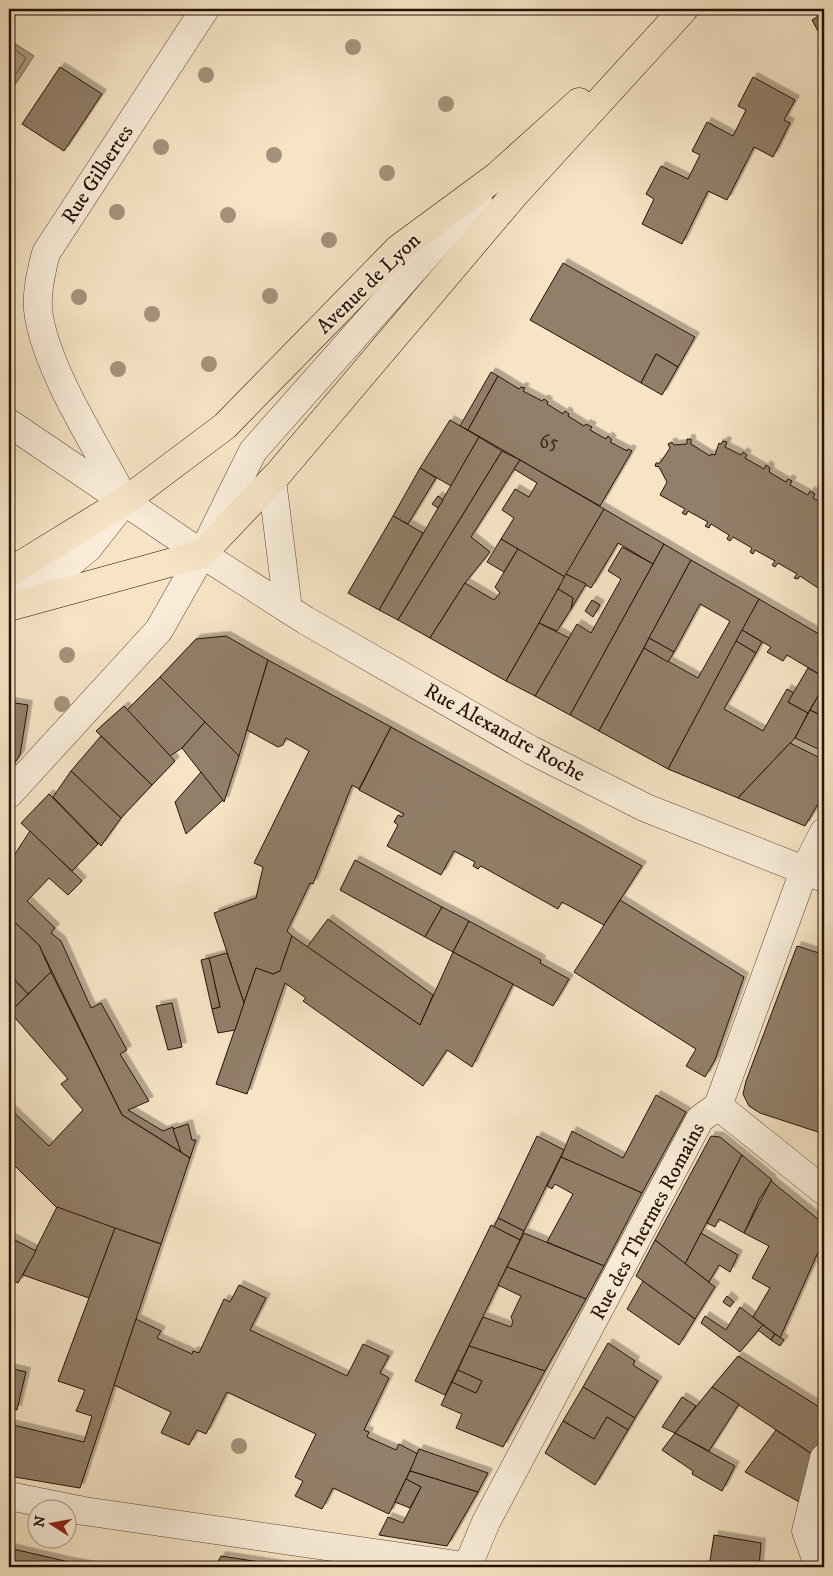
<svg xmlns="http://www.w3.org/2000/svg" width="833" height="1576" font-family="'IM FELL DW Pica',serif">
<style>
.water{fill:#af9c84;stroke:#786452}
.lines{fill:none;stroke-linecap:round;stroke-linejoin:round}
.shore{stroke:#6a5645;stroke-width:1}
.building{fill:#927f69;stroke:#261106;filter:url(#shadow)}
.minor-casing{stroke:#5a4636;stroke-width:29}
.major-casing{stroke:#261106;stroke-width:29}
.minor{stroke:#f9edd9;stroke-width:28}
.major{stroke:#f6e4c5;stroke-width:28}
.tree{fill:#a5927b}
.labels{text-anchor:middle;stroke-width:4;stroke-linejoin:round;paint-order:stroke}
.number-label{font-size:19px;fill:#412c1f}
.street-label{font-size:21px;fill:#261106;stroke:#f9edd9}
</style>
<defs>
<filter id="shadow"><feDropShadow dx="4.5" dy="-4.5" stdDeviation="0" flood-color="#0004"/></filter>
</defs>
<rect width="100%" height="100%" fill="#f6e4c5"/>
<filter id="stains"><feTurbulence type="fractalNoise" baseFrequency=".004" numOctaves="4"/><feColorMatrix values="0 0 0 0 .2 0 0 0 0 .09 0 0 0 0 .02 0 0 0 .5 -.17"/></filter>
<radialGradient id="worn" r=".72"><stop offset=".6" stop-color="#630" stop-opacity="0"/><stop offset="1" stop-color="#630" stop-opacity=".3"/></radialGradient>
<!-- water -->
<path class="water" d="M14,43L34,56L9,94V49Z"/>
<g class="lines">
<!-- shore -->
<path class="shore" d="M9,52L16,50L26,58L9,85"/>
</g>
<!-- building -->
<g class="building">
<path d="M824,13V42L812,20Z"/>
<path d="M60,67L102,94L64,151L22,124Z"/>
<path d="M753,77L795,100L784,120L790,123L773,157L754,147L727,200L708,191L682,244L642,224L654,199L646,194L661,166L688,179L700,155L692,151L707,122L733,136L746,110L738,106Z"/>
<path d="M563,263L695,337L678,367L656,354L641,383L530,320Z"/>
<path d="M656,354L678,367L662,395L641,383Z"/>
<path d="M491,372L498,376L468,430L460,426Z"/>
<path d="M498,376L519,389L521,387L525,388L523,391L542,401L544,399L548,402L547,404L563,414L565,411L569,414L568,416L584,426L586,424L592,427L590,430L606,439L608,436L612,440L610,442L627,451L628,449L632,451L600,506L468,430Z"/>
<path d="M450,420L479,437L451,486L420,468Z"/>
<path d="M479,437L502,451L398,620L379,610Z"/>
<path d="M687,439H691V444L710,456L711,454L715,455L719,443L721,444L723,441L727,442L725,447L741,455L743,452L747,455L745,458L764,469L766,465L770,468L769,472L786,482L788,479L792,481L790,485L808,495L810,491L815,494L813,498L824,504V592L800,576L798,579L794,578L797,574L778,563L775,567L772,565L775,561L755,550L753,554L750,552L752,548L733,537L730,541L727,539L729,535L711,524L709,528L705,526L708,522L688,511L686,515L682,513L685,509L660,495L667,482L659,467L655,466L656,463H660L670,448L668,444L672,442L674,445L687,444Z"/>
<path d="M502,451L520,460L471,537L490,552L465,583L430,638L398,620Z"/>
<path d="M520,460L604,509L565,577L501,539L514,518L502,510L515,489L529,497L537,483L514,469Z"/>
<path d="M420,468L436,478L408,524L393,516Z"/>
<path d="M438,496L443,500L438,508L432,504Z"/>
<path d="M604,509L664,544L653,564L618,543L591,588L566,574Z"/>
<path d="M393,516L423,533L379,610L348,593Z"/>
<path d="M501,539L518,549L504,572L487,562Z"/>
<path d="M664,544L691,560L599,731L570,715Z"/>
<path d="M622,547L653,564L570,715L535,696L577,624L591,633L621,579L608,571Z"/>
<path d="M518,549L565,577L506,681L430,638L465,583L494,600L500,593L495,587Z"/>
<path d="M691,560L759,599L668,769L599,731L644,648L698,678L730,621L700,604L674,652L649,638Z"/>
<path d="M566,574L586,584L571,609L573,598L558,589Z"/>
<path d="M558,589L573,598L571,609L557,631L539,623Z"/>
<path d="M759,599L824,637V677L787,655L783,661L767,652L771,647L742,630Z"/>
<path d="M592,600L600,605L593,617L585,611Z"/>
<path d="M824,621V637L818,633Z"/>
<path d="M539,623L569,638L535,696L506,681Z"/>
<path d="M742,630L762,642L756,653L736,641Z"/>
<path d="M226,636L268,660L239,756L160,677L196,639Z"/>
<path d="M649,638L674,652L668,662L644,648Z"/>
<path d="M736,641L756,653L724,709L763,731L787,689L794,693L788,702L808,713L795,738L738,798L668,769Z"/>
<path d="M268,660L391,727L359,789L352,785L313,884L310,883L287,931L292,936L280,971L273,974L256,968L244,1003L214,913L256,898L263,867L254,863L309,751L286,738L283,745L278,747L247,730Z"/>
<path d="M808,668L824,677V686L808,713L788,702Z"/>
<path d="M160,677L205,722L182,748L170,756L127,710Z"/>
<path d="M824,686V717L810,710Z"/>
<path d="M9,702L28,705L20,755L9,771Z"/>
<path d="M124,706L175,761L152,785L96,731Z"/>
<path d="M810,710L824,717V752L795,738Z"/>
<path d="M205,722L239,756L224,802L182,748Z"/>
<path d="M391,727L642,866L604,925L562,902L558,909L481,866L478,869L473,866L475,862L454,851L441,875L387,846L398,825L394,822L398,815L402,817L404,814L359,790Z"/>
<path d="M101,736L152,785L121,818L71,771Z"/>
<path d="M790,743L824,760V794L805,826L738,798Z"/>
<path d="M71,771L121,818L101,846L53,797Z"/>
<path d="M201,772L223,800L186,834L175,802Z"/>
<path d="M49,794L98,844L72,871L21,823Z"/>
<path d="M30,831L82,881L68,895L49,878L27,901L55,928L51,933L61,941L91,1008L101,1003L127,1050L120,1054L149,1101L128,1110L163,1131L173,1127L181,1152L122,1115L39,945L9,917V863Z"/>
<path d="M355,860L442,907L425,937L340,890Z"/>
<path d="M620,900L744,977L715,1060L705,1077L686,1066L696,1049L574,972Z"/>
<path d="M442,907L469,921L453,952L425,937Z"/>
<path d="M9,917L39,945L51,972L28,994L9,974Z"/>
<path d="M328,919L433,995L420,1025L307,947Z"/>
<path d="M469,921L541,960L540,963L569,979L553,1006L453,952Z"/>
<path d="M292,936L420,1025L453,952L513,984L472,1067L447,1050L423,1086L303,1001L306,998L285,983L247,1094L216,1084L256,968L273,974L280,971Z"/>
<path d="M797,946L822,954L824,947V1134L760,1113L749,1106L743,1094L746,1081Z"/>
<path d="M227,953L244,1003L235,1030L218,1033L212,1009L220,1007L209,958Z"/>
<path d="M209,958L220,1007L212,1009L201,960Z"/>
<path d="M51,972L122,1115L190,1158L161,1244L58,1209L9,1160V1108L49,1146L83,1110L61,1084L68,1079L10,1012Z"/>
<path d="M9,974L28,994L9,1013Z"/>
<path d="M172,1003L182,1047L168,1050L156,1006Z"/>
<path d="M656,1095L686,1112L642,1193L561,1157L572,1131L623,1158Z"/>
<path d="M188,1124L192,1140H196L190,1158L181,1152L173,1129Z"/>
<path d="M537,1136L564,1150L524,1231L498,1218Z"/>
<path d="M711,1136L720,1137L742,1155L685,1264L655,1240Z"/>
<path d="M742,1155L772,1180L760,1198L744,1233L719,1219L715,1227L707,1223Z"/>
<path d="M561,1157L642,1193L604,1266L547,1242L573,1194L555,1184L552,1189L547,1186Z"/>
<path d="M771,1181L824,1224V1239L780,1338L753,1317L770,1288L752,1278L769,1246L744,1233Z"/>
<path d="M57,1207L115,1228L89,1298L23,1275Z"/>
<path d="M498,1218L524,1231L520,1240L494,1227Z"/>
<path d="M491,1225L520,1240L445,1395L415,1381Z"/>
<path d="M115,1228L161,1244L80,1488L9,1476V1424L84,1442L92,1416L76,1411L85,1390L58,1381Z"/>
<path d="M524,1233L604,1266L586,1299L507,1267Z"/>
<path d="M701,1233L738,1255L730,1272L719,1265L709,1282L685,1264Z"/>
<path d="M9,1237L36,1251L18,1283L9,1279Z"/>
<path d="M655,1240L715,1287L695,1319L636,1276Z"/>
<path d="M507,1267L586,1299L545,1371L469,1346L483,1317L511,1327L513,1322L511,1317L521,1296L498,1285Z"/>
<path d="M643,1281L695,1319L679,1345L627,1309Z"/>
<path d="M239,1285L266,1298L250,1330L347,1376L363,1344L389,1356L380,1373L389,1378L364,1430L369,1432L367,1437L396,1450L399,1444L418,1454L389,1514L333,1488L322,1509L295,1496L303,1481L295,1477L316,1434L227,1392L206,1434L197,1430L189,1445L161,1433L171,1412L114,1385L136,1319L161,1331L157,1338L192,1354L193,1351L199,1353L224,1299L230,1302Z"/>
<path d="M727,1296L734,1302L730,1307L723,1302Z"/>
<path d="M740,1307L763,1325L740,1352L701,1323L705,1316L726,1330Z"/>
<path d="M763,1325L775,1334L771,1340L758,1330Z"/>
<path d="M775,1334L784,1340L780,1346L771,1340Z"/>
<path d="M608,1343L635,1361L633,1365L658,1381L635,1418L583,1387Z"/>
<path d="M469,1346L545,1371L503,1447L456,1428L462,1414L441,1405L452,1382L476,1393L482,1381L458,1370Z"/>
<path d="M738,1356L824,1410V1441L818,1458L712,1387Z"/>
<path d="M9,1368L26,1372L17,1410L9,1408Z"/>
<path d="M458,1370L482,1381L476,1393L452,1382Z"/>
<path d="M583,1387L635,1418L628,1430L607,1417L594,1439L563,1421Z"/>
<path d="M712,1387L739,1404L709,1451L675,1433Z"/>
<path d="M682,1397L696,1406L675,1433L662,1427Z"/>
<path d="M607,1417L628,1430L595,1485L545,1453L563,1421L594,1439Z"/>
<path d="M776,1430L818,1458L803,1504L745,1472Z"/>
<path d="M675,1433L735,1466L722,1491L692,1474L693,1471L662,1450Z"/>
<path d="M419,1449L488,1473L478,1492L410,1471Z"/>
<path d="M410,1471L478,1492L447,1546L379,1535L388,1517L403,1523L421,1487L406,1479Z"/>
<path d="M406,1479L421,1487L410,1508L395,1502Z"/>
<path d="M714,1535L761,1543L759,1567H709Z"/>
<path d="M9,1548L69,1562L66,1567H9Z"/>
<path d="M221,1556L292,1567H215Z"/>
<path d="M69,1562L97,1567H66Z"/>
</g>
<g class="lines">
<!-- minor casing -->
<g class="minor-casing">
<g id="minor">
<path d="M9,423L202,554L305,620L531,750L646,808L824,878"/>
<path d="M272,480L288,609"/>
<path d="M123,497C96,445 49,374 39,317C35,297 41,272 46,253L205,9"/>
<path d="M9,603L63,569L88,548L124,502"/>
<path d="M9,794L159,630L202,554L253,451L478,197"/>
<path d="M718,1106L824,1191"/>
<path d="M9,1496L84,1511L471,1567"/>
<path d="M468,1565L486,1522L700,1119L718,1106L804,871L824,832"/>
<path d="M819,1567L806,1531L824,1458"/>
</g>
</g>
<!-- major casing -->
<g class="major-casing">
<g id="major">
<path d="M9,572L125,501L225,426L398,249L497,176L579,102"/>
<path d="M9,607L202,554L278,474L515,194L684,9"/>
</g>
</g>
<!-- minor -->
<use href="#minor" class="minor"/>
<!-- major -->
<use href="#major" class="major"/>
</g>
<!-- trees -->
<g class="tree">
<circle cx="353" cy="47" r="8"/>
<circle cx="206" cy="75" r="8"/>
<circle cx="446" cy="104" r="8"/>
<circle cx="161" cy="147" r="8"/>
<circle cx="274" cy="155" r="8"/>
<circle cx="387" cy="173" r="8"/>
<circle cx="117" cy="212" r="8"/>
<circle cx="228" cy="215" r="8"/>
<circle cx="329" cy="240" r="8"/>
<circle cx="270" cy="296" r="8"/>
<circle cx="79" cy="297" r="8"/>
<circle cx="152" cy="314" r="8"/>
<circle cx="209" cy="364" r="8"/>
<circle cx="118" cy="369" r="8"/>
<circle cx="67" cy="655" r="8"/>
<circle cx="62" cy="704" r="8"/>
<circle cx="239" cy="1446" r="8"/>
</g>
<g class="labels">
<!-- number labels -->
<g class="number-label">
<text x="549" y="448">65</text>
</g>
<!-- street labels -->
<g class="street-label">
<text transform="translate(97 174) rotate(-57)" y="7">Rue Gilbertes</text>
<text transform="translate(368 283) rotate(-44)" y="7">Avenue de Lyon</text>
<text transform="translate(505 732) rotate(29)" y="7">Rue Alexandre Roche</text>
<text transform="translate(647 1221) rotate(-62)" y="7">Rue des Thermes Romains</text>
</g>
</g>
<!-- margin -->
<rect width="833" height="1576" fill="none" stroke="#f6e4c5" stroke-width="30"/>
<rect x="10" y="10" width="813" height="1556" fill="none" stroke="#261106" stroke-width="2.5"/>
<rect x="15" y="15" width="803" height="1546" fill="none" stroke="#261106"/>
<!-- north arrow -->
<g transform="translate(52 1524) rotate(281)"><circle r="24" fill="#f9edd9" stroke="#a59585"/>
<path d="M0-4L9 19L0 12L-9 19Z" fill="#8f2418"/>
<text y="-8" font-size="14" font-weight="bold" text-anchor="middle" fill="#261106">N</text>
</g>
<rect width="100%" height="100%" filter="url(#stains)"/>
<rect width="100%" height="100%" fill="url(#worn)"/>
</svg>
